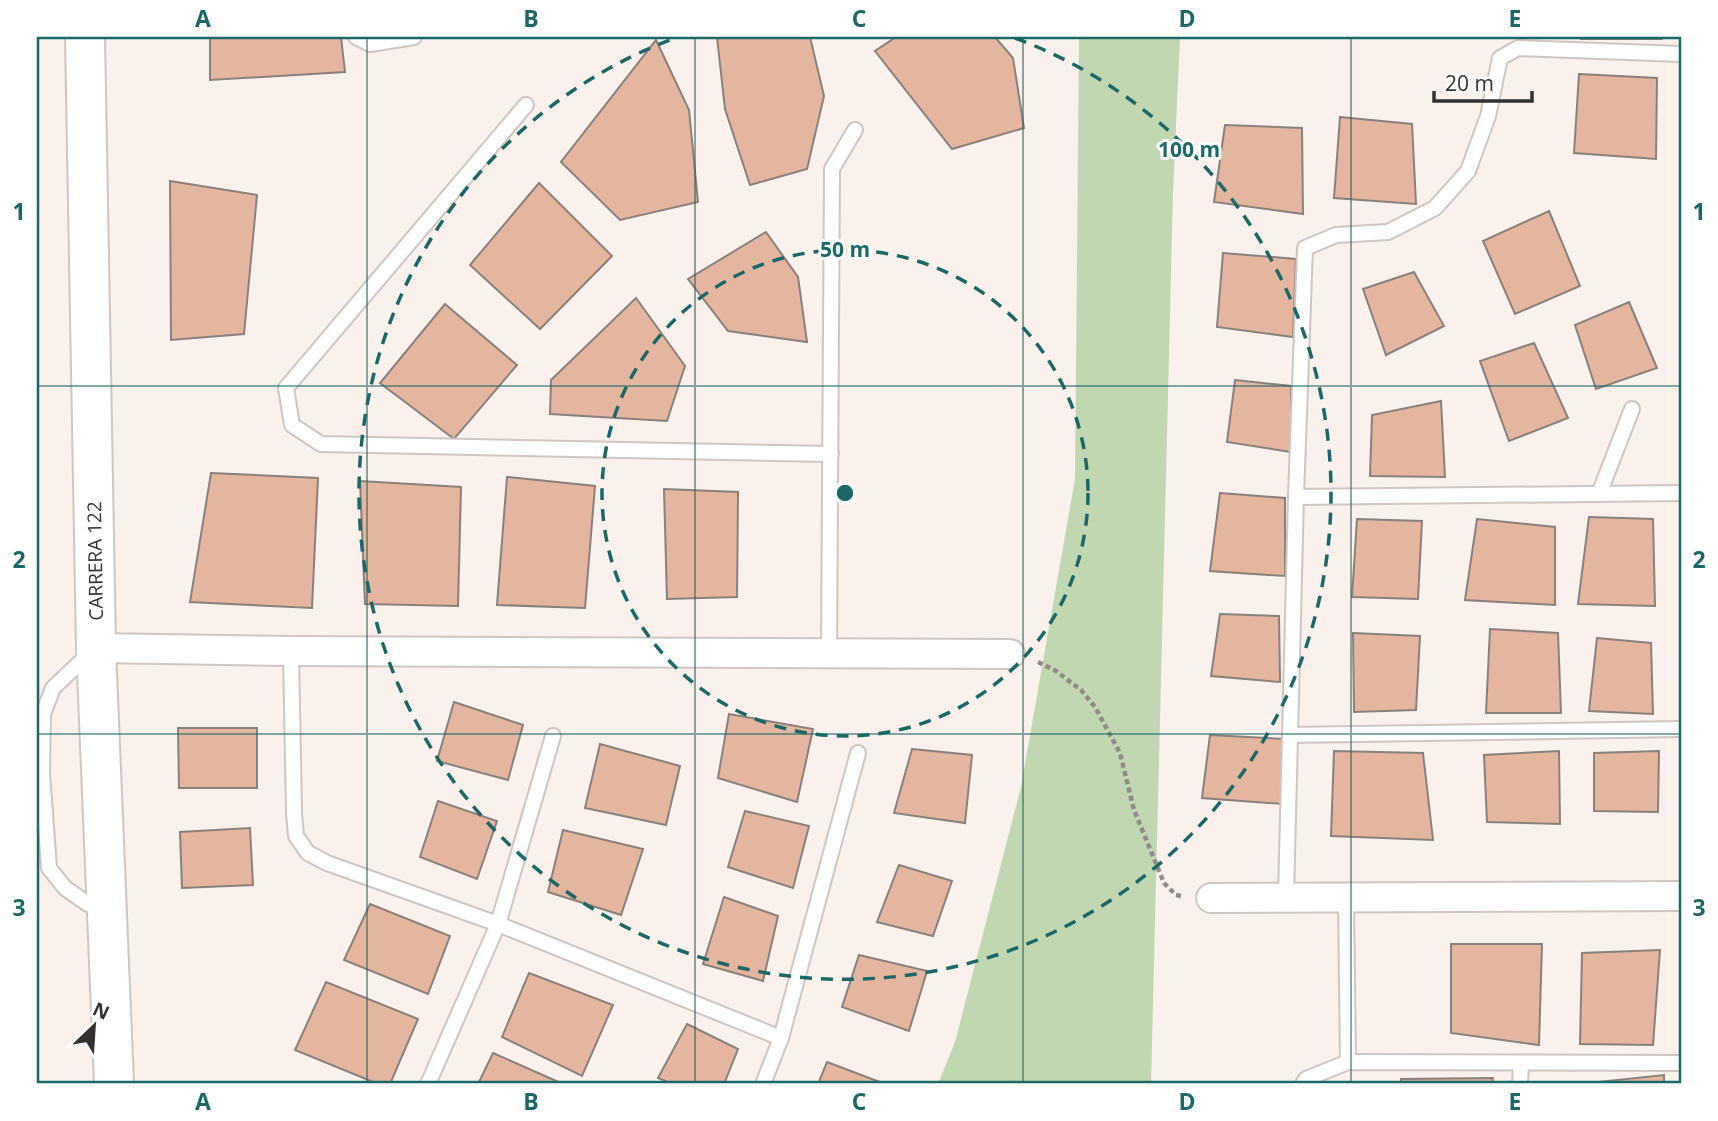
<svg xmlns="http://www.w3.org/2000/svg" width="1718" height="1121" font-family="'Open Sans',sans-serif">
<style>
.green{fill:#c1d7b2}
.building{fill:#e4b6a0;stroke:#8a817d;stroke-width:2}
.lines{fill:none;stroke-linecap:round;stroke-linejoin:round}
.lane-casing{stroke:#cfc6c2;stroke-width:18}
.street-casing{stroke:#cfc6c2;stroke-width:32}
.secondary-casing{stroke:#cfc6c2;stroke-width:42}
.path{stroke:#918a87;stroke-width:4.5;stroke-dasharray:5 3.5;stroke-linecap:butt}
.lane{stroke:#fff;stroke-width:14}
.street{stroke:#fff;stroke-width:28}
.secondary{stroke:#fff;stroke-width:38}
.grid{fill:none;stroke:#1b6866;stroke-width:2;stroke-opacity:0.55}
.ring{fill:none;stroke:#1b6866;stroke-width:3.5;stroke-dasharray:12 9}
.labels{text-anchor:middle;stroke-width:6;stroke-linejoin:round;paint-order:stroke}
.street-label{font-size:19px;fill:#34302f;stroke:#fff}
.centre{fill:#1b6866;stroke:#fff;stroke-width:3.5}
.ring-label{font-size:21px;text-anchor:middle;font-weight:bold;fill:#1b6866;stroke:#fff;stroke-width:6;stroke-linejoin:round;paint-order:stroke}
.neatline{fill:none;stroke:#1b6866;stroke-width:2.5}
.grid-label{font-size:23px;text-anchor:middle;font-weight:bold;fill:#1b6866}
</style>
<rect width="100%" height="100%" fill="#faf0ec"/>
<!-- green -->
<path class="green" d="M1079,37H1180L1173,192L1151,1084H938L955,1042L1021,787L1075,479Z"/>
<!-- building -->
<g class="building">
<path d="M210,37H341L345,72L210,80Z"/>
<path d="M717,37H810L824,96L807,169L750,185L725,109Z"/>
<path d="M896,37H995L1013,58L1024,128L952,149L875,51Z"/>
<path d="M1581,37H1660L1661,39H1581Z"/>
<path d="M656,40L689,110L698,202L620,220L561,162Z"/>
<path d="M1579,74L1657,78L1656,159L1574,153Z"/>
<path d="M1340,117L1412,124L1416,204L1334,198Z"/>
<path d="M1225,125L1302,128L1303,214L1214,202Z"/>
<path d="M170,181L257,195L244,334L171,340Z"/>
<path d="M539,183L612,256L540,329L470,265Z"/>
<path d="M1549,211L1580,286L1515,314L1483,241Z"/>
<path d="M766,232L798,277L807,342L728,331L688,279Z"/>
<path d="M1223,253L1296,259L1293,337L1217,327Z"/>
<path d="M1414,272L1444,326L1386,355L1363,289Z"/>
<path d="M636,298L685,366L667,421L550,414L551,380Z"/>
<path d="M1629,302L1657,368L1596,389L1575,325Z"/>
<path d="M445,304L517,365L454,439L380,383Z"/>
<path d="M1534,343L1568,418L1509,441L1480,361Z"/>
<path d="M1235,380L1291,386V452L1227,442Z"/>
<path d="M1441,401L1445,477L1370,476L1372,415Z"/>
<path d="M211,473L318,478L312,608L190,602Z"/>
<path d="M507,477L595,486L585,608L497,605Z"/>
<path d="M360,481L461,487L458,606L365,604Z"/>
<path d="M664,489L738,492L737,597L667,599Z"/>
<path d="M1220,493L1285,498V576L1210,571Z"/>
<path d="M1589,517L1653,519L1655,606L1578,604Z"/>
<path d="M1357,519L1422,521L1418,599L1352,597Z"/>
<path d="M1477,519L1555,527V605L1465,600Z"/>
<path d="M1220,614L1279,616L1280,682L1211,676Z"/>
<path d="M1490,629L1558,633L1561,713H1486Z"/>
<path d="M1353,633L1420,636L1416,710L1354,712Z"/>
<path d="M1597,638L1651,643L1653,714L1589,711Z"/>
<path d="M454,702L523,725L508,780L437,761Z"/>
<path d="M729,714L813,729L797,802L718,778Z"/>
<path d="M178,728H257V788H179Z"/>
<path d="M1210,735L1286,739L1282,804L1202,798Z"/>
<path d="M600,744L680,766L666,825L585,808Z"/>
<path d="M912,749L972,755L965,823L894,813Z"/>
<path d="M1334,751L1423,753L1433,840L1331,836Z"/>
<path d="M1559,751L1560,824L1487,822L1484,755Z"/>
<path d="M1659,751L1658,812L1594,811V753Z"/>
<path d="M438,801L497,821L477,879L420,857Z"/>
<path d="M745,811L809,826L793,888L728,867Z"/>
<path d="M250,828L253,885L182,888L180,832Z"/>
<path d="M563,830L643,849L621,915L548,892Z"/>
<path d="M899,865L952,881L933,936L877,922Z"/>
<path d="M724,897L778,916L763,981L703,964Z"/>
<path d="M370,904L450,936L428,994L344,960Z"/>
<path d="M1451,944H1542L1539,1045L1451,1033Z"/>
<path d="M1660,950L1653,1045L1580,1044L1582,953Z"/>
<path d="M859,955L927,971L909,1031L842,1007Z"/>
<path d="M529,973L613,1005L582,1076L502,1037Z"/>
<path d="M326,982L418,1019L390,1084H378L295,1050Z"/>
<path d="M687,1024L738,1049L724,1084H673L658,1078Z"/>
<path d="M493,1053L563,1084H478Z"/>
<path d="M827,1062L885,1084H818Z"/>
<path d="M1664,1075V1084H1579Z"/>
<path d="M1493,1078L1492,1084H1401V1079Z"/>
</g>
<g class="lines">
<!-- lane casing -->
<g class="lane-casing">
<g id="lane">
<path d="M356,37L370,44L414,37"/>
<path d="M526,105L286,388L292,425L321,444L831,454"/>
<path d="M1599,494L1632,409"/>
<path d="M1296,497L1681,493"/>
<path d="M92,651L53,688L43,714L42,773L49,868L65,888L88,904L104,903"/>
<path d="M291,651L294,813L296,836L308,853L327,863L498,924L781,1038"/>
<path d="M829,653L832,169L855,130"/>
<path d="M1290,735L1681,729"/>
<path d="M1286,896L1296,497L1305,248L1336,235L1388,232L1435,208L1468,171L1488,116L1500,58L1518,48L1681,54"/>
<path d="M1346,896L1348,1062"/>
<path d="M428,1084L498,924L553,736"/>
<path d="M763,1084L781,1038L858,753"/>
<path d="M1303,1084L1306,1079L1348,1062L1681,1063"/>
<path d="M1520,1084L1521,1064"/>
</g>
</g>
<!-- street casing -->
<g class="street-casing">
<g id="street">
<path d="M96,648L291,651L1010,654"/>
<path d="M1211,898L1681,896"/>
</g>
</g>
<!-- secondary casing -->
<g class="secondary-casing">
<path id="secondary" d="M85,37L96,648L114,1084"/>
</g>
<!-- path -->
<path class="path" d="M1038,662L1056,671L1081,690L1095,707L1120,753L1134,810L1164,883L1176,895L1181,896"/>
<!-- lane -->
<use href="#lane" class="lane"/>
<!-- street -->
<use href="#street" class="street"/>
<!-- secondary -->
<use href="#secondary" class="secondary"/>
</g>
<!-- grid -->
<path class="grid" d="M367,37V1084M695,37V1084M1023,37V1084M1351,37V1084M37,386H1681M37,734H1681"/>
<!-- distance rings -->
<g class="ring">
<circle cx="845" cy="493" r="243"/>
<path d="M1015 38A486 486 0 1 1 675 38"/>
</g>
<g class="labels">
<!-- street labels -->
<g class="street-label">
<text transform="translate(95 561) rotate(-91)" y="7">CARRERA 122</text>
</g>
</g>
<circle cx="845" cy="493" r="10" class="centre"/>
<g class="ring-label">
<text x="1189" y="157">100 m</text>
<text x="845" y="257">50 m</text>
</g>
<!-- border -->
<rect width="1718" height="1121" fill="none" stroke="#ffffff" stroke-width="77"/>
<!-- north arrow -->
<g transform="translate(94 1026) rotate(25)" stroke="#ffffff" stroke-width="5" paint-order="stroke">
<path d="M0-5L12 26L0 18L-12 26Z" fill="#34302f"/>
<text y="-10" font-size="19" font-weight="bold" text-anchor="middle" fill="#34302f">N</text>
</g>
<!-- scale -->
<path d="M1434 91v10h98v-10" fill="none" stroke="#34302f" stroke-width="3.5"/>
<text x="1445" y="91" font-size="21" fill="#34302f" stroke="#ffffff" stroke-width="5" paint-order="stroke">20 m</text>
<rect x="38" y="38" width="1642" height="1044" class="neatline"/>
<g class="grid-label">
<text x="203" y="27">A</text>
<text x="531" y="27">B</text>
<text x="859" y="27">C</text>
<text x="1187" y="27">D</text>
<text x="1515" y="27">E</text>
<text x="19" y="220">1</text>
<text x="1699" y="220">1</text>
<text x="19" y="568">2</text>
<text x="1699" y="568">2</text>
<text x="19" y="916">3</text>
<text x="1699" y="916">3</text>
<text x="203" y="1110">A</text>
<text x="531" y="1110">B</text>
<text x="859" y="1110">C</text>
<text x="1187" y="1110">D</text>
<text x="1515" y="1110">E</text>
</g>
</svg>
